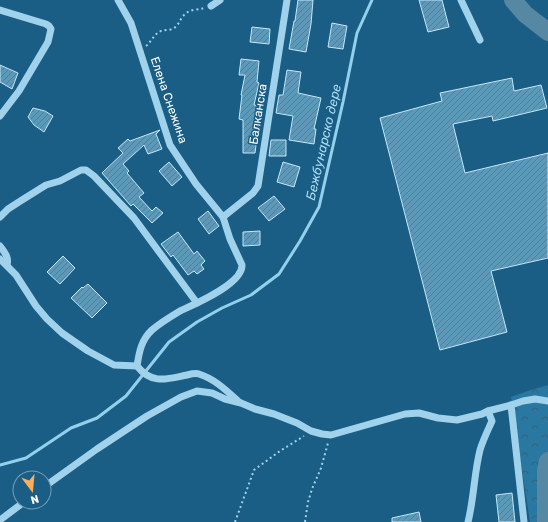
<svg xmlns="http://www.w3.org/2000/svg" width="548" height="522" font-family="Rubik,sans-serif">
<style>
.park{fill:url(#park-crowns)}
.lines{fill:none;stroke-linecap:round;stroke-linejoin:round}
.stream{stroke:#93d0ee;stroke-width:3}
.river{stroke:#5687a3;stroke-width:18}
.building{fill:url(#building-hatch);stroke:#c5e7f9}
.path{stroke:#a0d2ec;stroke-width:2;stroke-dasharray:2 3;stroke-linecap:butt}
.minor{stroke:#a0d2ec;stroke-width:7}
.labels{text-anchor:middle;stroke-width:3;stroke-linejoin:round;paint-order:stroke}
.street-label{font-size:12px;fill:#fff;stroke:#1a5e85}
.water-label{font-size:13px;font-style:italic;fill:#abdbf3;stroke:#1a5e85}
</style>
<defs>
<pattern id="park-crowns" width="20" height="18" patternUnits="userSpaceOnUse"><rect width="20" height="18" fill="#2978a2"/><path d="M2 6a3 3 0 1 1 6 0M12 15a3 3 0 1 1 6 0" fill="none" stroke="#3c6073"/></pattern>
<pattern id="building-hatch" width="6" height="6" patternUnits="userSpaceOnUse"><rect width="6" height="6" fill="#5c98b9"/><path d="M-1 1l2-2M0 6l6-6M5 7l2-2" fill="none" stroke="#567d93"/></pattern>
</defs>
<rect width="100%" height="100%" fill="#1a5e85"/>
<!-- park -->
<path class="park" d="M548,385V522H530L511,397L528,391Z"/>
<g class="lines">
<!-- stream -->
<path class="stream" d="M0,465L26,458L71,428L97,418L126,396L169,342L197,322L222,308L251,295L279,274L300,241L319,207L343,102L357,33L372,0"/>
<!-- river -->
<g class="river">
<path d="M513,0L525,14L548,32"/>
<path d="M546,522V470L548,461"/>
</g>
</g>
<!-- building -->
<g class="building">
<path d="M298,0H313L311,24L306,52L289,49L294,21H295Z"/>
<path d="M419,0H442L449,27L428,32Z"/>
<path d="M332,23L347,26L343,49L328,47Z"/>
<path d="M252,27L270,29L269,44L250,42Z"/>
<path d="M241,59L259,61L257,82L259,83L254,105L261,106L255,153H243V120L239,119L242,95H241L245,75H239Z"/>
<path d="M0,65L18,73L12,89L0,82Z"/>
<path d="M287,70L301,72L298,93L321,98L314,129H316L314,144L289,140L293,116L276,113L279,95H283Z"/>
<path d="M512,78L514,91L541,85L547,108L493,121L492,116L453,124L465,173L548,153V258L491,271L507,332L440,350L380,118L442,101L440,93Z"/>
<path d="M33,108L45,111L53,116L44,132L34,125L28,117Z"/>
<path d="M160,130L156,134L162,149L148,154L144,145L123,164L129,171L127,173L144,193L139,197L152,211L156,207L163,213L152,223L133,204L131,206L102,173L123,153L118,148L128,139L130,141Z"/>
<path d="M271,140H286V156H269Z"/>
<path d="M169,162L182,177L172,186L159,171Z"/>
<path d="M283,162L300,167L294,187L277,182Z"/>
<path d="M274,196L285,209L269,221L258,208Z"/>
<path d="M208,211L219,226L209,234L198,219Z"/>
<path d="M260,231V245L243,246V232Z"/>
<path d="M178,232L194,254L197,251L205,261L201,265L204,269L197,274L194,271L188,275L173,255L171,257L161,244Z"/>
<path d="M63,256L75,268L60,284L47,272Z"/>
<path d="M88,284L107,303L92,318L71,298L82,287L83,288Z"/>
<path d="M512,493L515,522H499L496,495Z"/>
<path d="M419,512L421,522H392V518Z"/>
</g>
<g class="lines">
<!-- path -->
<g class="path">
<path d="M146,46C151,42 153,36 159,32C163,29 170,31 174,28C179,25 180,19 184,15C189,9 198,10 204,8"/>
<path d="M235,522L254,470L280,451L304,436"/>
<path d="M305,522L308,502L312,489L321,468L328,443"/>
</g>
<!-- minor -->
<g class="minor">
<path d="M118,0L131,23L170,145L196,184L223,217L230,239L242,265C243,284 195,304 180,311C170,317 160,323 152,330C141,340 139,353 137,366"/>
<path d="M461,0L480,40"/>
<path d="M211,6L220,0"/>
<path d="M0,10L46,24L49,26L51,29L48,42L19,91L0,116"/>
<path d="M0,217L8,209L22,200L46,185L60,181L81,170H86L94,176L134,218L197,303"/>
<path d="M223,217L253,193L258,186L287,0"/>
<path d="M0,246C5,253 9,257 7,265"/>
<path d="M0,259L16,275L36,306L47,319L62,333L88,351L114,365L137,366C152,385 167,379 187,375C191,374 196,373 199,374C215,379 227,391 239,402"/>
<path d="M511,405L524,522"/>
<path d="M44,487L97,449L147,416L181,397L197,391L212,393L225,399L241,403L255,409L274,414L297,423L311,431L322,434L331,435L405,414L419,413L438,418L457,420L482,414L488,411L511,405L523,401L535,399L548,401"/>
<path d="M0,520L24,502"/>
<path d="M468,522C474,498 474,474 480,450C483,440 488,430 492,421L488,411"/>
</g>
</g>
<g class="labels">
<!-- street labels -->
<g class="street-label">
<text transform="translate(169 100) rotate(71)" y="4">Елена Снежина</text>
<text transform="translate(258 114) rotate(-81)" y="4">Балканска</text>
</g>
<!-- water labels -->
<g class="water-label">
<text transform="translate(323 142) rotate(-77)" y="5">Бежбунарско дере</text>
</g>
</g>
<!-- north arrow -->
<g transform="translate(32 490) rotate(164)"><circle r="19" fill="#1a5e85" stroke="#769eb6"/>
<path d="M0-3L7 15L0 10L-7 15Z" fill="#feae5b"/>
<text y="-6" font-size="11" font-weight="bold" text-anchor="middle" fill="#ffffff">N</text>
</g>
</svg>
